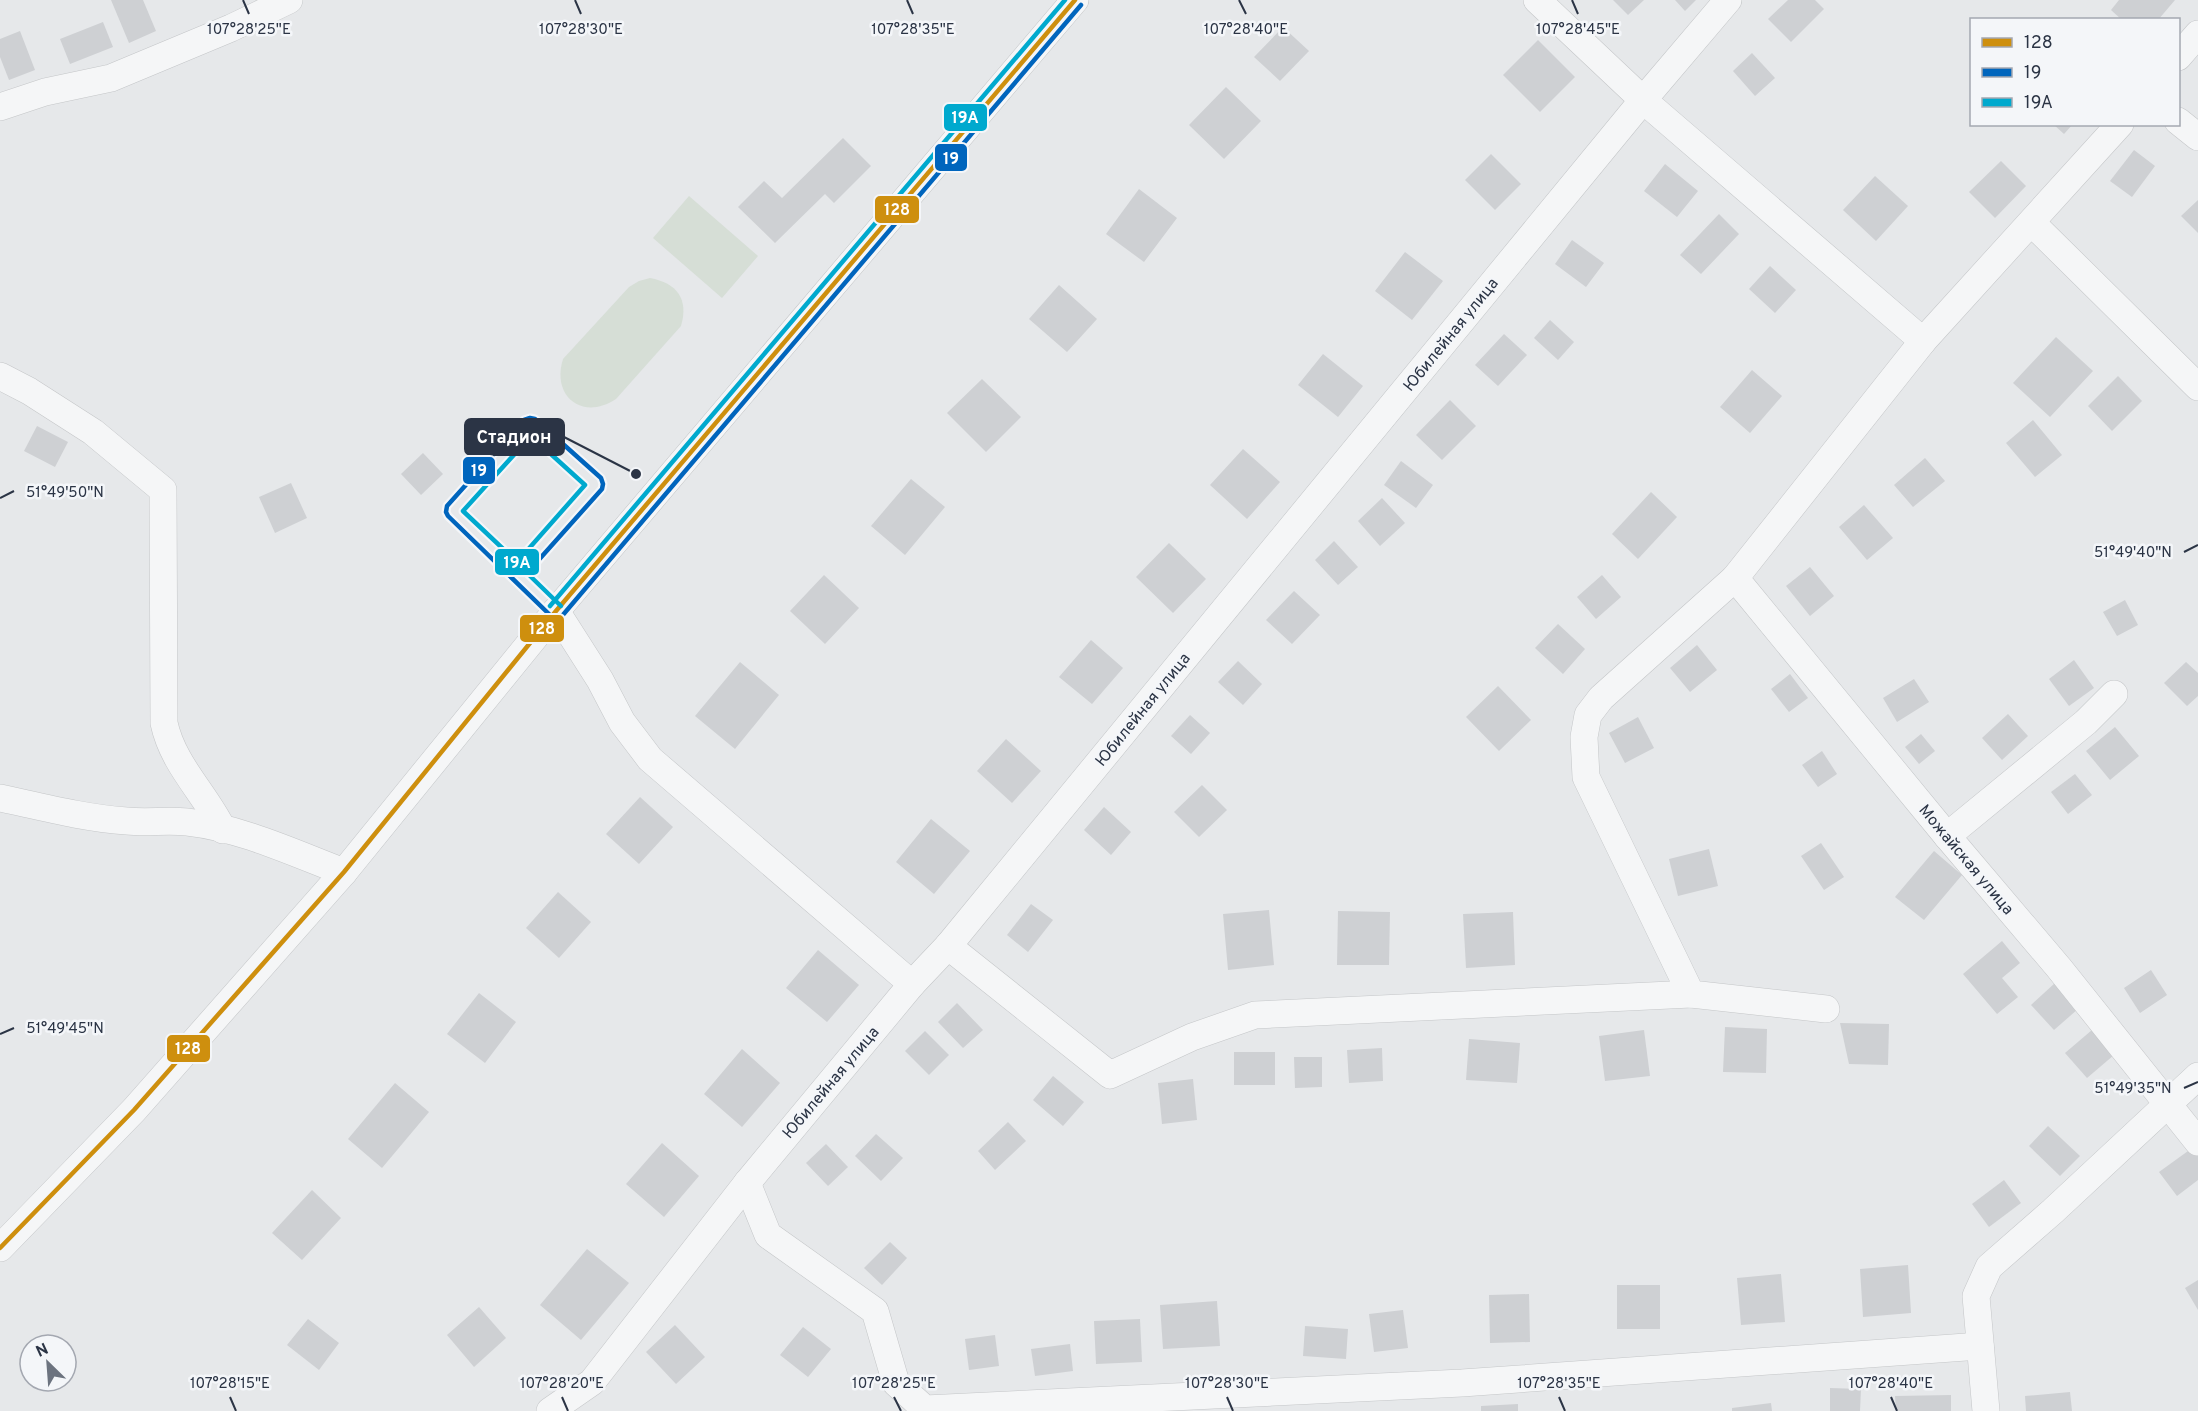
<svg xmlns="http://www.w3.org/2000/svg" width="2198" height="1411" font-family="Overpass,sans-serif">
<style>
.green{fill:#d6ded6}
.building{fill:#ced0d3}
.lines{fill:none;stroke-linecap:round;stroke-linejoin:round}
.minor-casing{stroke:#c4c6c8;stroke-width:28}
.minor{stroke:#f5f6f7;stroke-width:27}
.bus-1-casing{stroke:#f4f6f9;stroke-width:9}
.bus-2-casing{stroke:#f4f6f9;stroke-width:9}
.bus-3-casing{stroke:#f4f6f9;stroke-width:9}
.bus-1{stroke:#ce8f0e;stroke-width:4.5}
.bus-2{stroke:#0065bd;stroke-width:4.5}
.bus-3{stroke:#00a9ce;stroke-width:4.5}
.ticks{fill:none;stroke:#2b3445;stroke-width:2}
.labels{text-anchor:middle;stroke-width:5;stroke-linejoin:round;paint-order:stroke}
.street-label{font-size:16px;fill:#2b3445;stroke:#f4f6f9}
.ticks-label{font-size:15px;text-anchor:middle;fill:#2b3445;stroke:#f4f6f9;stroke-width:5;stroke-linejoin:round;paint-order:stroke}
.leader{fill:none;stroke:#2b3445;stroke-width:2}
.callout-dot{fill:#2b3445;stroke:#f4f6f9;stroke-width:2}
.callout{fill:#2b3445;stroke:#2b3445;stroke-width:2}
.callout-label{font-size:18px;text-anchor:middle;font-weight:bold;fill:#fff}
.line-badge{stroke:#f4f6f9;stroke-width:2}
.badge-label{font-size:16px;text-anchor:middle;font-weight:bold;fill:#fff}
</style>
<rect width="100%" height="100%" fill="#e6e8ea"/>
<!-- green -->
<g class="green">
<path d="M689,196L758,256L722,298L653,238Z"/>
<path d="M650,278C677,283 689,299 681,326L616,399C583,421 551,397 563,359L629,287L639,281Z"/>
</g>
<!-- building -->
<g class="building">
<path d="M111,0H143L156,31L129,43Z"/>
<path d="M1613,0H1644L1628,15Z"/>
<path d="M1675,0H1696L1685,11Z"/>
<path d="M1788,0H1815L1824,9L1791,42L1768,19Z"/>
<path d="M2119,0H2175L2158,20H2122L2111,10Z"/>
<path d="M103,22L113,47L70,64L60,39Z"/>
<path d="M1283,27L1309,51L1280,81L1254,57Z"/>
<path d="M20,31L35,70L9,80L0,57V39Z"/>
<path d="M1538,40L1575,77L1540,112L1503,75Z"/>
<path d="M1752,53L1775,78L1755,96L1733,71Z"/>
<path d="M1226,87L1261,121L1224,159L1189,125Z"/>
<path d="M2053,124H2073L2064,134Z"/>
<path d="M843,138L871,166L834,203L825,194L775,243L738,207L764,181L782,198Z"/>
<path d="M2134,150L2155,166L2132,197L2110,181Z"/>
<path d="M1491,154L1521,184L1495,210L1465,180Z"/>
<path d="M2001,161L2026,186L1995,218L1969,192Z"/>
<path d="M1665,164L1698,191L1677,217L1644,191Z"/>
<path d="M1875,176L1908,206L1876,241L1843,210Z"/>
<path d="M1139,189L1177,218L1144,262L1106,234Z"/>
<path d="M2198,200V233L2181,216Z"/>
<path d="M1719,214L1739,234L1701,274L1680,255Z"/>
<path d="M1572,240L1604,263L1586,287L1555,264Z"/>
<path d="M1405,252L1443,281L1412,320L1375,291Z"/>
<path d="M1770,266L1796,290L1775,313L1749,289Z"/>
<path d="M1059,285L1097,319L1067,352L1029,319Z"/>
<path d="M1550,320L1574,342L1558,360L1534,338Z"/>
<path d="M1504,334L1527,355L1498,386L1475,365Z"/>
<path d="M2056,337L2093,371L2050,417L2013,383Z"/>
<path d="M1323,354L1363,386L1338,417L1298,385Z"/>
<path d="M1752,370L1782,396L1750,433L1720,407Z"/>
<path d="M2118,376L2142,401L2112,431L2088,406Z"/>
<path d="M982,379L1021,417L986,452L947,413Z"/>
<path d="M1450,400L1476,426L1442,460L1416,435Z"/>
<path d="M2033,420L2062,455L2035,477L2006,443Z"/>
<path d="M37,426L68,442L55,467L24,451Z"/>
<path d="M1243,449L1280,482L1247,519L1210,485Z"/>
<path d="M423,453L443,474L421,495L401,474Z"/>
<path d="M1925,458L1945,481L1913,507L1894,485Z"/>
<path d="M1401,461L1433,485L1416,508L1384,485Z"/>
<path d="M911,479L945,507L905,555L871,526Z"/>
<path d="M291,483L307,518L275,533L259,497Z"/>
<path d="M1651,492L1677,517L1638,559L1612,534Z"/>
<path d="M1382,498L1405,523L1380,546L1358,521Z"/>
<path d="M1864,505L1893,538L1867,560L1839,527Z"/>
<path d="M1334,541L1358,567L1338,585L1315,560Z"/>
<path d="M1169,543L1206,579L1173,613L1136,577Z"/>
<path d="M1810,567L1834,596L1810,616L1786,586Z"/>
<path d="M824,575L859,608L825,644L790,611Z"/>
<path d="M1602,575L1621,597L1596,619L1577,597Z"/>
<path d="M1294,591L1320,615L1292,644L1266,620Z"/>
<path d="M2125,600L2138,625L2117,636L2103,612Z"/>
<path d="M1558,624L1585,649L1563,674L1535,648Z"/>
<path d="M1091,640L1123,668L1092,704L1059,677Z"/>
<path d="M1697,645L1717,670L1690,692L1670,668Z"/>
<path d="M2074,660L2094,688L2069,706L2049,679Z"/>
<path d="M1238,661L1262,684L1243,705L1218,682Z"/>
<path d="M740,662L779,695L735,749L695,716Z"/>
<path d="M2186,662L2198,673V696L2187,706L2164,683Z"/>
<path d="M1790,674L1808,698L1789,712L1771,689Z"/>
<path d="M1914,679L1929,702L1897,722L1883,698Z"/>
<path d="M1498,686L1531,720L1499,751L1466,717Z"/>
<path d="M2008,714L2028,736L2002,760L1982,738Z"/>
<path d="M1190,715L1210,733L1191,754L1171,736Z"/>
<path d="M1638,717L1654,748L1625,763L1609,733Z"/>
<path d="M2115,727L2139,756L2110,780L2086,751Z"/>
<path d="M1921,734L1935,751L1919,764L1905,747Z"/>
<path d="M1006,739L1041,771L1012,803L977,771Z"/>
<path d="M1822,751L1837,774L1818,787L1802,765Z"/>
<path d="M2075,774L2092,795L2068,814L2051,792Z"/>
<path d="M1202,785L1227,810L1199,837L1174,812Z"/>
<path d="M640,797L673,827L639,864L606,834Z"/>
<path d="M1104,807L1131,832L1111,855L1084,830Z"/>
<path d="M931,819L970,851L934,894L896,862Z"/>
<path d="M1821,843L1844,877L1824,890L1801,856Z"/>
<path d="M1709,849L1718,886L1678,896L1669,859Z"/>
<path d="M1934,851L1962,875L1924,920L1895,897Z"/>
<path d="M558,892L591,922L559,958L526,928Z"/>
<path d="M1031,904L1053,920L1028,952L1007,935Z"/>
<path d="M1269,910L1274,965L1228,970L1223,914Z"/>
<path d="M1338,911L1390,912L1389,965H1337Z"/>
<path d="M1513,912L1515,965L1466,968L1463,914Z"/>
<path d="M2002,941L2020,963L2002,978L2018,997L1997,1014L1963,974Z"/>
<path d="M818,950L859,985L827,1022L786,988Z"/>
<path d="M2151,970L2167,995L2140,1013L2124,988Z"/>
<path d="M2055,983L2078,1009L2054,1030L2031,1005Z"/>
<path d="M479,993L516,1022L485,1063L447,1034Z"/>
<path d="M957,1003L983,1030L963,1048L938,1022Z"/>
<path d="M1840,1023L1889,1024L1888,1065L1849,1064Z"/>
<path d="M1725,1027L1767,1029L1766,1073L1723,1072Z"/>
<path d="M1644,1030L1650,1076L1605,1081L1599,1036Z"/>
<path d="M2092,1030L2114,1055L2087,1078L2065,1053Z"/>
<path d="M925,1031L949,1055L929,1075L905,1051Z"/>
<path d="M1469,1039L1520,1043L1517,1083L1466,1080Z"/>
<path d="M1382,1048L1383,1081L1349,1083L1347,1050Z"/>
<path d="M742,1049L780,1083L742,1127L704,1094Z"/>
<rect x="1234" y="1052" width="41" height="33"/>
<path d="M1294,1057H1322V1087L1295,1088Z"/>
<path d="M1053,1076L1084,1102L1063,1126L1033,1100Z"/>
<path d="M1193,1079L1197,1120L1162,1124L1158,1083Z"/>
<path d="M395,1083L429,1112L382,1168L348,1139Z"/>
<path d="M1008,1122L1026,1141L995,1170L978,1151Z"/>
<path d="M2048,1126L2080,1156L2060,1176L2029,1146Z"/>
<path d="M876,1134L903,1158L881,1181L855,1156Z"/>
<path d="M662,1143L699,1176L664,1217L626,1184Z"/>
<path d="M826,1144L848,1167L828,1186L806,1163Z"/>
<path d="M2195,1146L2198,1150V1180L2177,1196L2159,1172Z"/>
<path d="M2004,1180L2021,1203L1989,1227L1972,1204Z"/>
<path d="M312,1190L341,1218L302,1260L272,1233Z"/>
<path d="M890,1242L907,1258L882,1285L864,1268Z"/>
<path d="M587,1249L629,1283L581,1340L540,1305Z"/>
<path d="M1908,1265L1911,1313L1863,1317L1860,1269Z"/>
<path d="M1781,1274L1785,1322L1741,1325L1737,1278Z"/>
<path d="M2198,1280V1310L2185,1288Z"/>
<rect x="1617" y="1285" width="43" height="44"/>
<path d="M1529,1294L1530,1342L1490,1343L1489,1295Z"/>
<path d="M1217,1301L1220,1346L1163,1349L1160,1305Z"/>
<path d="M479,1307L506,1338L474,1367L447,1335Z"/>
<path d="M1403,1310L1408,1348L1374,1352L1369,1314Z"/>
<path d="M308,1319L339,1343L319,1370L287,1345Z"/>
<path d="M1140,1319L1142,1362L1096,1364L1094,1321Z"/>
<path d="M675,1325L705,1357L676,1384L646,1352Z"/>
<path d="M1305,1326L1348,1329L1346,1359L1303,1356Z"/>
<path d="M803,1327L831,1349L808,1377L780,1355Z"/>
<path d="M995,1335L999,1366L969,1370L965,1339Z"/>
<path d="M1070,1344L1073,1371L1035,1376L1031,1349Z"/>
<path d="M1830,1388L1861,1389L1860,1411H1830Z"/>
<path d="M2070,1392L2072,1411H2026L2025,1396Z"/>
<path d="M1951,1395V1411H1896L1895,1396Z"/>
<path d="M1771,1403L1772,1411H1732V1408Z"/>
<path d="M1518,1404V1411H1481V1406Z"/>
</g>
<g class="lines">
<!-- minor casing -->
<g class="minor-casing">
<g id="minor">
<path d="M1537,0L1643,100L1923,341"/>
<path d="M2178,57L2198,34"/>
<path d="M0,107L45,92L111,78L231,28L289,0"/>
<path d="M2178,121L2198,137"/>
<path d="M2032,223L2198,387"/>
<path d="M0,376L29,391L93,432L163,490L164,723C173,765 205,793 223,830"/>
<path d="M1735,578L1947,836L2059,968L2198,1142"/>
<path d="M556,611L600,680L622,722L650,759L912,984"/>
<path d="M0,798C42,807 84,818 127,821C147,823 167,820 187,822C241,828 294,853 344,872"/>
<path d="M1947,836L2086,722L2114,694"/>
<path d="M948,946L1110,1075L1192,1037L1255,1015L1691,994"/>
<path d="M1826,1009L1691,994L1586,777L1584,737L1588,715L1601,698L1735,578L1923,341L2120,124"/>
<path d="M747,1183L768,1235L875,1311L896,1383L925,1409L1462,1383L1980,1346"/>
<path d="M0,1248L134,1110L344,872L556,611L1075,0"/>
<path d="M550,1411L592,1382L747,1183L912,984L948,946L1643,100L1728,0"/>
<path d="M1986,1411L1976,1296L1989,1267L2053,1211L2198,1076"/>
</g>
</g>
<!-- minor -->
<use href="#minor" class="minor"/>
<!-- bus-1 casing -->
<g class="bus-1-casing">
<path id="bus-1" d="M0,1248L134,1110L344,872L556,611L1075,0"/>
</g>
<!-- bus-2 casing -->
<g class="bus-2-casing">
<g id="bus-2">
<path d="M527,573L602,489L603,484L601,478L535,419L530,418L524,420L447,506L446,512L448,516L551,616"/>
<path d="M562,616L1081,5"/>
</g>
</g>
<!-- bus-3 casing -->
<g class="bus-3-casing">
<g id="bus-3">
<path d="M531,436L585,485L517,562L463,511Z"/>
<path d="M527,573L561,606"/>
<path d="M550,606L1065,0"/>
</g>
</g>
<!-- bus-1 -->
<use href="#bus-1" class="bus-1"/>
<!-- bus-2 -->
<use href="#bus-2" class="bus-2"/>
<!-- bus-3 -->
<use href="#bus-3" class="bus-3"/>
</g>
<!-- ticks -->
<path class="ticks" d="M243,0L249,14M575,0L581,14M907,0L913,14M1239,0L1246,14M1572,0L1578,14M0,498L14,491M2184,552L2198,545M0,1034L14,1028M2184,1088L2198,1082M230,1397L236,1411M562,1397L568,1411M894,1397L901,1411M1227,1397L1233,1411M1559,1397L1565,1411M1891,1397L1897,1411"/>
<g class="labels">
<!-- street labels -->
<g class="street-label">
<text transform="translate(1450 334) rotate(-51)" y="6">Юбилейная улица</text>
<text transform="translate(1142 709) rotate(-51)" y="6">Юбилейная улица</text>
<text transform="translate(1967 859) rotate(50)" y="6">Можайская улица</text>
<text transform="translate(830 1082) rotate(-50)" y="6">Юбилейная улица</text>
</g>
</g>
<g class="ticks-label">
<text x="249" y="34">107°28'25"E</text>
<text x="581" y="34">107°28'30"E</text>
<text x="913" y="34">107°28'35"E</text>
<text x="1246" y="34">107°28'40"E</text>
<text x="1578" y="34">107°28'45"E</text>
<text x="65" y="497">51°49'50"N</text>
<text x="2133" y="557">51°49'40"N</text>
<text x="65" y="1033">51°49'45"N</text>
<text x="2133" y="1093">51°49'35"N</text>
<text x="230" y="1388">107°28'15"E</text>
<text x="562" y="1388">107°28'20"E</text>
<text x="894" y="1388">107°28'25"E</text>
<text x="1227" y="1388">107°28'30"E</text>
<text x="1559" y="1388">107°28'35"E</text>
<text x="1891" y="1388">107°28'40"E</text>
</g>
<!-- callouts -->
<path class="leader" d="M636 474L564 437"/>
<circle class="callout-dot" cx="636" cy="474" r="6"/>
<rect class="callout" x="465" y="419" width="99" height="36" rx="6"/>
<g class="callout-label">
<text x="514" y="443">Стадион</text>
</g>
<g class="line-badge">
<rect x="943" y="103" width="45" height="29" rx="6" fill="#00a9ce"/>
<rect x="934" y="143" width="34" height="29" rx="6" fill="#0065bd"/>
<rect x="874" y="195" width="46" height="29" rx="6" fill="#ce8f0e"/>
<rect x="462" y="456" width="34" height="29" rx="6" fill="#0065bd"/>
<rect x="494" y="548" width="46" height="28" rx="6" fill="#00a9ce"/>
<rect x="519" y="614" width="46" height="29" rx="6" fill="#ce8f0e"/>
<rect x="166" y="1034" width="45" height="29" rx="6" fill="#ce8f0e"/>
</g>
<g class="badge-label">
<text x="965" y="123">19А</text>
<text x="951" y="164">19</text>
<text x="897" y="215">128</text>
<text x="479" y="476">19</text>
<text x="517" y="568">19А</text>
<text x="542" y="634">128</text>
<text x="188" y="1054">128</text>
</g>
<!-- legend -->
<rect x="1970" y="18" width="210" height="108" fill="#f4f6f9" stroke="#a4a8b1" stroke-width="1.5"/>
<rect x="1982" y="38" width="30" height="9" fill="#ce8f0e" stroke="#a4a8b1" stroke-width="1.5"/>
<text x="2024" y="48" font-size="18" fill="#2b3445">128</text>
<rect x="1982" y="68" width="30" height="9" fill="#0065bd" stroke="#a4a8b1" stroke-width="1.5"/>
<text x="2024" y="78" font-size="18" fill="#2b3445">19</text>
<rect x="1982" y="98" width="30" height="9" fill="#00a9ce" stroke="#a4a8b1" stroke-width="1.5"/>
<text x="2024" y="108" font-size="18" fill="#2b3445">19А</text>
<!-- north arrow -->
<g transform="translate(48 1363) rotate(335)"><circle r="28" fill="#f4f6f9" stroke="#a4a8b1" stroke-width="1.5"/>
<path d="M0-4.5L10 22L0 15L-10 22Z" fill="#6c737f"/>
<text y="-9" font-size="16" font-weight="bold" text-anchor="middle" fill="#2b3445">N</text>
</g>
</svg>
